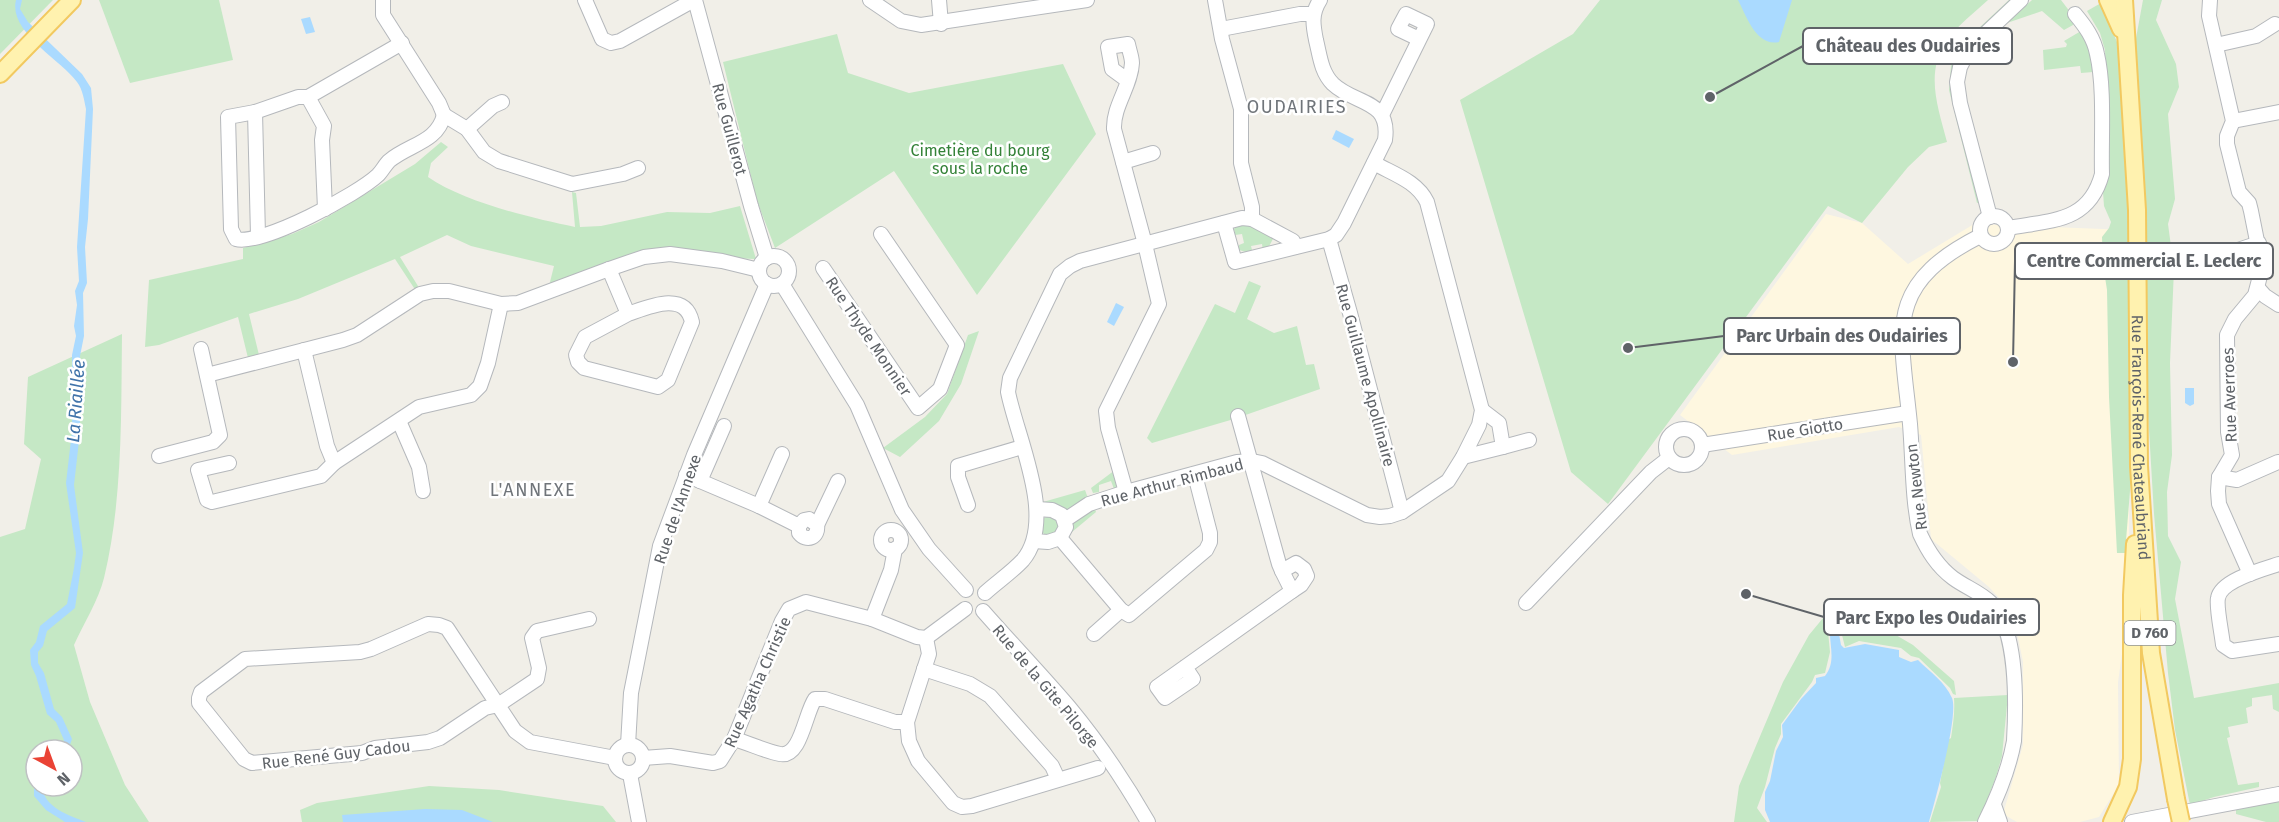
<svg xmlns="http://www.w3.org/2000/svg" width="2279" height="822" font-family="'Fira Sans',sans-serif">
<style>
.commercial{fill:#fef7e0}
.green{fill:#c5e8c5;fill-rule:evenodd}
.water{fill:#aadaff}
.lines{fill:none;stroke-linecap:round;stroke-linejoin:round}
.minor-casing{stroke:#b5b8bc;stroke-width:16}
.major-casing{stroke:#f2c960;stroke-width:20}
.minor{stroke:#fff;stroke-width:14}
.major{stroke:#fff2af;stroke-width:16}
.major-bridge-casing{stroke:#f2c960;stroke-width:20;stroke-linecap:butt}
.major-bridge{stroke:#fff2af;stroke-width:16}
.labels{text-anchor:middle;stroke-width:5;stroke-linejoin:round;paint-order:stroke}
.shield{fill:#fff;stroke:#8f9295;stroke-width:1.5}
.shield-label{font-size:15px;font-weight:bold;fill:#5f6368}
.street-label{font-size:16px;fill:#5f6368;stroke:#fff}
.park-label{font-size:16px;fill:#348238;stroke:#fff}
.neighbourhood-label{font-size:18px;letter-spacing:1.5px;fill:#70757a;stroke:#fff}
.water-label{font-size:18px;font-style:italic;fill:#4174aa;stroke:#fff}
.leader{fill:none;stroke:#5f6368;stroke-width:2}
.callout-dot{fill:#5f6368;stroke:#fff;stroke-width:2}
.callout{fill:#fff;stroke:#5f6368;stroke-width:2}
.callout-label{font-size:18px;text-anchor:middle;font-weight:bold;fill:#5f6368}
</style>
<rect width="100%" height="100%" fill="#f1efe8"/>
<!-- commercial -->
<path class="commercial" d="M1826,214L1862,223L1908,264L1974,224L2129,230V605L2118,682L2119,785L2099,817L2080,822H2017L2003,814L2023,745V662L2013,613L1989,587L1931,539L1921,435L1899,427L1732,455L1680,415Z"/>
<!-- green -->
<g class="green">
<path d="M0,0H53L0,54Z"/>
<path d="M99,0H219L233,60L130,83Z"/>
<path d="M1600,0H1988C1975,12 1958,25 1948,39C1924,71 1938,107 1947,142L1929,147L1908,167L1862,223L1828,206L1608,504L1571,472L1460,100L1573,34Z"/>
<path d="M2009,0H2013L1959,55L1980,202L1977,203L1949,90L1951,66L1964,42Z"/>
<path d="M2032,0H2061L2074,17L2073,25L2064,30L2042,11L2007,23Z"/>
<path d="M2143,0H2162L2156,20L2176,64L2179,87L2168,114L2175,199L2168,224L2174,269L2170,363L2172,455L2167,492L2168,536L2181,562L2175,599L2194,698L2279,683V712L2273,709L2272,695L2252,698V706L2246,708L2248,723L2228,727L2230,737L2227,738L2238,785L2259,782V787L2214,797L2190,805L2175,730L2168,673L2154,514L2148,413L2143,223L2132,60Z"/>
<path d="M2101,3L2119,47L2128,221L2133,344L2134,441L2125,553H2117L2109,397L2107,290L2103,264L2102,237L2109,228L2111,222L2104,206L2103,192L2109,165L2105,50L2100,33L2087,11Z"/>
<path d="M2081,31L2085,33L2096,70L2093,72L2081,73L2080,66L2044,70L2043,50L2066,47L2067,44L2064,41Z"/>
<path d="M837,34L848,73L909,93L1063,64L1096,134L977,295L894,171L775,248L757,201L723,62Z"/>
<path d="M441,142L448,147L431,163L428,177C464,202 531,218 575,227L572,192L576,193L580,227L601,226L667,212L710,213L740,206L756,259L728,258L686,252L549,286L554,266L471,246L447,235L400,257L418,286L416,291L395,259L298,299L249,314L259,355L248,358L238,317L159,345L145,347L149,280L243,259V248L292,234L319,222L415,164Z"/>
<path d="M1247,222L1274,237L1267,250L1263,251L1262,244L1251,246L1253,254L1239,250V245L1244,243L1242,234L1235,235L1234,229L1237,225Z"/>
<path d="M1249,281L1261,286L1247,319L1274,333L1297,326L1306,365L1314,364L1320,389L1234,419L1152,443L1147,438L1215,304L1235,313Z"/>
<path d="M979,331L961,384L939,421L900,457L883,448L925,417L947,394L968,335Z"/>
<path d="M122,334C121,415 123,499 104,578C99,599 83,625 74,645L90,702L125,785L149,822H0V537L25,529L41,459L24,444L28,377ZM36,750H72V786H36Z"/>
<path d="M1115,470L1119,484L1114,489L1111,481L1099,485V492L1093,493L1091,488Z"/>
<path d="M1085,490L1089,501L1066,513L1048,507L1043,502Z"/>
<path d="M1094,507L1096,512L1072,532V523Z"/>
<circle cx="1050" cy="526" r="10"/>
<path d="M1840,605L1853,610L1913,645L1954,681L1956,695L1953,694L1950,688L1919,658L1911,656L1901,648L1859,641L1845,647L1838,619L1834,616L1827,621L1830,652L1825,673L1815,675L1812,682L1781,724V734L1775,748L1765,787L1757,808L1767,822H1734L1739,786L1783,682L1809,635L1828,612Z"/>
<path d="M2008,695L2002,756L1996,777L1979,821L1930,822L1941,787L1940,783L1948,740L1951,738C1953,724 1955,713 1954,698Z"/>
<path d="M429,786L499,790L603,806L616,822H302L300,810L317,803Z"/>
<path d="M2279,801V822H2266L2236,814V810Z"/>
</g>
<!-- water -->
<g class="water">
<path d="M16,0H22L20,9L28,22L82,74L91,88L93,109L88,219L85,247L87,283L83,293L84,336L80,356V432L74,485L83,553L75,608L47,631L43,646L38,652V663L44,673L54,709L62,717L72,739L68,750H58L64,740L56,722L47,714L36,676L31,665L30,650L36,642L40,626L67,604L74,568L76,553L66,483L72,431V355L76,336L74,326L77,305L75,291L79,281L77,247L86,109C84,100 83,90 77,82C61,60 8,32 16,0Z"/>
<path d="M1738,0H1792L1779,42C1756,47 1746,15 1738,0Z"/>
<path d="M310,17L315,32L306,34L301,19Z"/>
<path d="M1336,130L1354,139L1349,148L1332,139Z"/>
<path d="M1116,303L1124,307L1114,326L1107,322Z"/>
<path d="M2185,388H2194V404L2190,406L2185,403Z"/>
<path d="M1832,619L1837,623L1841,645L1844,648L1865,644L1899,650V657L1911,662L1918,660C1930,672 1945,682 1952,698C1959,715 1935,801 1929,822H1770L1765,810V792L1770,781L1776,751L1783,737L1782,725L1801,699L1816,683V678L1825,676C1839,659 1825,637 1832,619Z"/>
<path d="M36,779V786H42C43,807 70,816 86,822H65L46,810L34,796V782Z"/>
<path d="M425,809L462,810L493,822H343L342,815Z"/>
</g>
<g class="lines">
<!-- minor casing -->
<g class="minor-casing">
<g id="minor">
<path d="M383,0V15L439,103L444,115"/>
<path d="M585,0L602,39L611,43L620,41L694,0"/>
<path d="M695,0L751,206L767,258"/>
<path d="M870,0L901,21L921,25L1087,0"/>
<path d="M939,0L941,24"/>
<path d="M1215,0L1222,39L1241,109V163L1252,207V219"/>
<path d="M2210,0L2209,16L2233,121L2227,136V144L2239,192L2249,203L2251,211L2261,261L2260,276L2255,295L2235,319L2227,335L2228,432L2232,455L2219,477L2218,491L2219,504L2250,574"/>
<path d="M1221,29L1300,14H1313"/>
<path d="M2216,45L2256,36L2275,24"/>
<path d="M308,97H298L255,112L228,117L231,229L236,239C262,246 358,194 378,175C382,171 385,165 389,161C409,144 437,143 444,115"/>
<path d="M255,112L258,236"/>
<path d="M444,115L467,129L484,152L499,161L572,184L623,174L638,168"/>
<path d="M1382,115L1427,24L1406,14L1398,29L1419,39"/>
<path d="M2233,121L2279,112"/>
<path d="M467,129L493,106L502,102"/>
<path d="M1123,162L1153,153"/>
<path d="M325,209L322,140L324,126L308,97L402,43"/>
<circle cx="1994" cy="230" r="14"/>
<path d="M1990,217L1960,103L1957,82L1960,67L1970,48L2021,0"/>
<path d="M1224,223L1235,262L1329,239L1336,235L1344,223L1385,140C1391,99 1355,105 1333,84C1321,72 1320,56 1316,40C1313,25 1311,14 1320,0"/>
<path d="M2008,228C2051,220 2089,223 2102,174C2101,138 2105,88 2097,54C2094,38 2085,26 2075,14"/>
<path d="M1980,236C1882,286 1901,331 1910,424C1913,460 1912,499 1920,534C1928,551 1937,566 1953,578C1965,587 1980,592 1991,603C2018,629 2016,705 2014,741C2009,769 1998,796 1985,822"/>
<path d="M1329,239L1350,313L1402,512"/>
<path d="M2223,255L2259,243"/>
<circle cx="774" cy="271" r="15"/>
<path d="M823,268L918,408L940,389L957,345L881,234"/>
<path d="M609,269L628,314L585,337L576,355L578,362L584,368L658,387L668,380L692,322C685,290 648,307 628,314"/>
<path d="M782,284L857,405L902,510L929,549L966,590"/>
<path d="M2258,288L2265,296L2279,305"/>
<path d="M304,350L327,446L334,463L419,407L471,395L480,386L488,363L501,304"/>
<path d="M207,375L343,340L357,335L420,294L433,291H449L501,304L518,303L609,269L644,257L670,254L722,261L759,270"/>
<path d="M1238,416L1279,564L1282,571L1296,563L1304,569L1307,576L1301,585L1292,591"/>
<path d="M399,421L419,467L423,491"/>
<circle cx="1684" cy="447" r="18"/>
<path d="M1702,445L1908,413"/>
<path d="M1503,447L1529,440"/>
<path d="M159,456L213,442L220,435L201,349"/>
<path d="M1463,457L1503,447L1499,423L1482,410"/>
<path d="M229,463L198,470L207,500L212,502L321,476L334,463"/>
<path d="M686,475L759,506L799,526V533C807,543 819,537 817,525L809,519L804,520L799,526"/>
<path d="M2219,477L2237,480L2278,462"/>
<path d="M700,481L724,426"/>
<path d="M1126,492L1108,428L1106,411L1159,304L1145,244L1114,129C1113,106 1131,86 1132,63C1132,57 1129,50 1128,44L1108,47L1112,69L1127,80"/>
<path d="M968,505L958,477V466L1022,447"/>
<path d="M759,506L782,454"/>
<path d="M1065,520L1089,504L1126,492L1237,462L1252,461L1262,463L1367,515L1380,517L1390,516L1402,512L1448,481L1463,457L1479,425L1482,410L1427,202C1417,181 1393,174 1374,163"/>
<path d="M817,525L838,481"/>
<circle cx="891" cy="540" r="10"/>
<path d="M1060,538L1121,610L1129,615L1206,550L1210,542V533L1195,475"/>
<path d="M1034,541L1048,542L1060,538L1066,527L1062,515L1052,510L1037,509"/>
<path d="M2279,564C2264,569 2221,580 2218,598C2216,607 2222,634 2223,645L2232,651L2279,644"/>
<path d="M985,593C997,582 1012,572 1023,560C1057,519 1017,438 1008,392L1010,378L1060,274L1070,266L1080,261L1242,218L1252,219L1293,241L1295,247"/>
<path d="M1526,603L1651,472L1669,458"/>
<path d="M983,611C1011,643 1041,674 1069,707C1099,743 1125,782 1148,822"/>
<path d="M589,619L537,631L532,638L539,668L537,679L498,705L485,708L440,738L428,742L375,748L362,753L252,763L244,759L199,703V698L201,692L245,659L360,652L371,649L428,624L439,625L447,628L515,731L530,742L615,758"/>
<path d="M872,619L891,570L895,549"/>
<path d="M1094,634L1121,610"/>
<path d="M926,638L929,654L907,722L909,741L918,761L953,803L962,807L972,806L1098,768"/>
<path d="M1185,667L1193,679L1165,698L1157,687L1292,591L1282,571"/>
<path d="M924,669L970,684L990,696L1052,766L1058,779"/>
<path d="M734,739C749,743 764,751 780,754C801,758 805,713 815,699H825L895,722H907"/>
<circle cx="629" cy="759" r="14"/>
<path d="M628,745L631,693L660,546L694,455L767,284"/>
<path d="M643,758L670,756L713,763L720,761L734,739L782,621L789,609L806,602L872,619L917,637L926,638L965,609"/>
<path d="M630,774L639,822"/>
<path d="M1994,805L2000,822"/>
<path d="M2132,822L2279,794"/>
</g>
</g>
<!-- major casing -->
<g class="major-casing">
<g id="major">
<path d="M2108,0L2121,29"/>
<path id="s1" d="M2124,0L2137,210L2139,466L2151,653L2176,799"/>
<path d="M0,74L72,0"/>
<path d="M2112,822L2128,787L2132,759V595L2135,544"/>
</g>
</g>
<!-- minor -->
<use href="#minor" class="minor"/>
<!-- major -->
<use href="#major" class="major"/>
<!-- major-bridge casing -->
<g class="major-bridge-casing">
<path id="major-bridge" d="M2176,799L2181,822"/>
</g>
<!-- major-bridge -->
<use href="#major-bridge" class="major-bridge"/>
</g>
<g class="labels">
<!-- shield labels -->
<rect class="shield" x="2124.5" y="621" width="51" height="24" rx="4.5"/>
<g class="shield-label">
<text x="2150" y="638">D 760</text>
</g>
<!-- street labels -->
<g class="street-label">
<text transform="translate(730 129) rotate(75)" y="6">Rue Guillerot</text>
<text transform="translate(869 336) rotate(56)" y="6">Rue Thyde Monnier</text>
<text transform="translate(1366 375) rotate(75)" y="6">Rue Guillaume Apollinaire</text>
<text transform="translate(2229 395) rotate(-92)" y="6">Rue Averroes</text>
<text transform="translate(1805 429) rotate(-9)" y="6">Rue Giotto</text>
<text dy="6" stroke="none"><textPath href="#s1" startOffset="438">Rue François-René Chateaubriand</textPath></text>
<text transform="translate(1172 482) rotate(-15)" y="6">Rue Arthur Rimbaud</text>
<text transform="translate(1916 487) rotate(-97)" y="6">Rue Newton</text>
<text transform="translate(677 509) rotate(-71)" y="6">Rue de l'Annexe</text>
<text transform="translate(757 682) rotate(-66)" y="6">Rue Agatha Christie</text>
<text transform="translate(1046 686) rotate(50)" y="6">Rue de la Gite Pilorge</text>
<text transform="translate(336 754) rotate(-7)" y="6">Rue René Guy Cadou</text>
</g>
<!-- park labels -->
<g class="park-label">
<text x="980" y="156">Cimetière du bourg<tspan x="980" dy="18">sous la roche</tspan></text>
</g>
<!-- neighbourhood labels -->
<g class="neighbourhood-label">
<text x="1297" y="113">OUDAIRIES</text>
<text x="533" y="496">L'ANNEXE</text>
</g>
<!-- water labels -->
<g class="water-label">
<text transform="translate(76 401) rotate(-86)" y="6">La Riaillée</text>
</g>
</g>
<!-- callouts -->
<path class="leader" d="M1710 97L1803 46M2013 362L2015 261M1628 348L1724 336M1746 594L1824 617"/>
<g class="callout-dot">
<circle cx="1710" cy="97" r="6"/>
<circle cx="2013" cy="362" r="6"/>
<circle cx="1628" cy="348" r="6"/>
<circle cx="1746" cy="594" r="6"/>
</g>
<g class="callout">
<rect x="1803" y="28" width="209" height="36" rx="6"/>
<rect x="2015" y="243" width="258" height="36" rx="6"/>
<rect x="1724" y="318" width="236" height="36" rx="6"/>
<rect x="1824" y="599" width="215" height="36" rx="6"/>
</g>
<g class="callout-label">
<text x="1908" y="52">Château des Oudairies</text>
<text x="2144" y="267">Centre Commercial E. Leclerc</text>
<text x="1842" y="342">Parc Urbain des Oudairies</text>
<text x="1931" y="624">Parc Expo les Oudairies</text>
</g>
<!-- north arrow -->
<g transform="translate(54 768) rotate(139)"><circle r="28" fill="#ffffff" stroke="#bfc1c3" stroke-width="1.5"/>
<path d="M0-4.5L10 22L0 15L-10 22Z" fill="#ea4335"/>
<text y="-9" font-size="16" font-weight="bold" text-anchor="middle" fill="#5f6368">N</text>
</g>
</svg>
